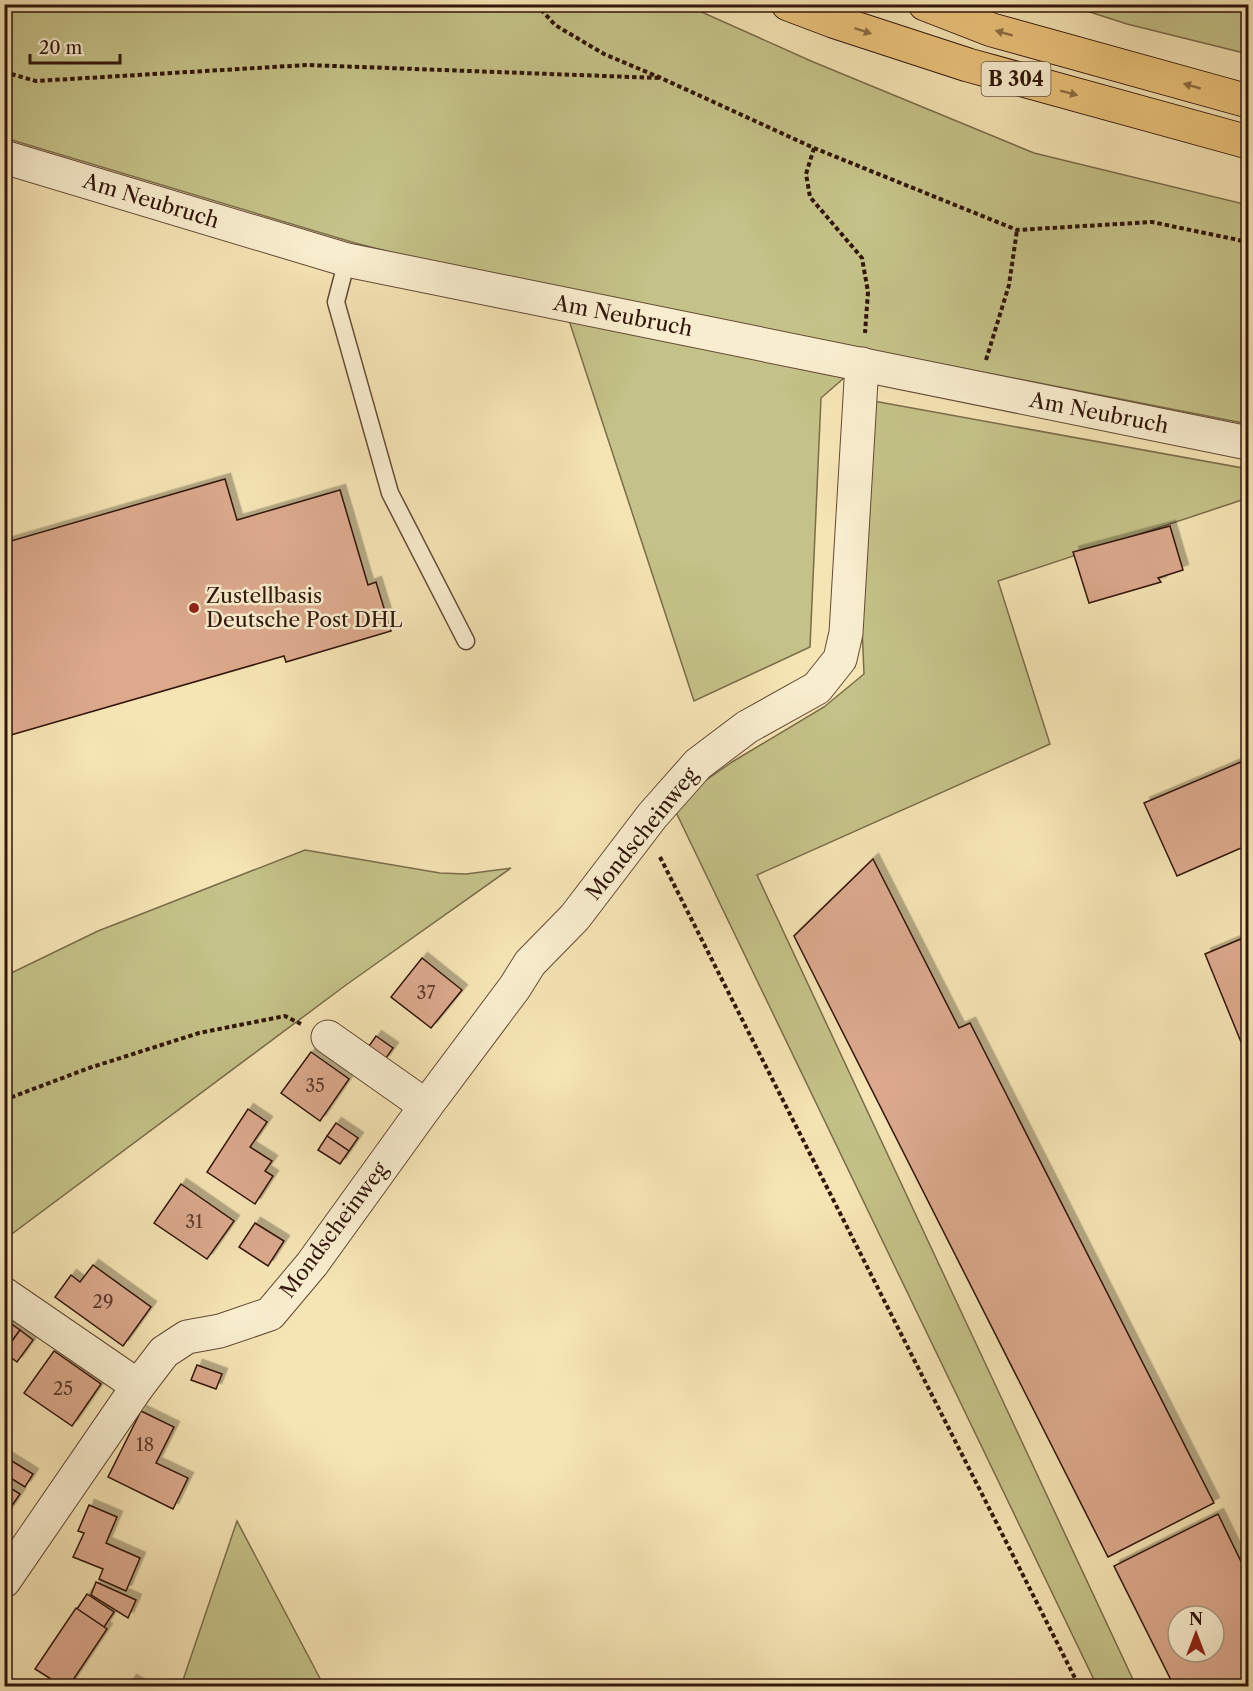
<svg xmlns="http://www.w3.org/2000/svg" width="1253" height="1691" font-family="'Libre Caslon Text',serif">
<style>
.green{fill:#c4c288;stroke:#7b6c4a;stroke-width:1.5}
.building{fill:#dca98d;stroke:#32150b;stroke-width:1.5;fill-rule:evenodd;filter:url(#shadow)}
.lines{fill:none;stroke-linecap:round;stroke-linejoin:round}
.lane-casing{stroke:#634935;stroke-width:19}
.street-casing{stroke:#634935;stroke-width:35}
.primary-casing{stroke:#32150b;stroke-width:35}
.path{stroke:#32150b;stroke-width:4;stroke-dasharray:4.5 3;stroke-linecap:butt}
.lane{stroke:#f8edce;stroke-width:16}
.street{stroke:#f8edce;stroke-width:33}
.primary{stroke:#eac27a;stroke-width:33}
.oneway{fill:#8e6c42}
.poi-dot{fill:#8f2418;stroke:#f8edce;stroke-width:2}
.labels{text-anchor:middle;stroke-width:5;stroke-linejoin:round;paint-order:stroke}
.number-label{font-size:18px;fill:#5c3a2c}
.shield{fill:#f8edce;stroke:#6d5646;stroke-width:1.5}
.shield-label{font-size:20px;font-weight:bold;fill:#32150b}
.street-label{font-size:21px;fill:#32150b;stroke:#f8edce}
.poi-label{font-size:21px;fill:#32150b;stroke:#f8edce;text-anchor:start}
</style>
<defs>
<filter id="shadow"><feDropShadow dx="5.5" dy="-5.5" stdDeviation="0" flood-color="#0004"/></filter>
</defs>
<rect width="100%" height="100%" fill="#f5e4b4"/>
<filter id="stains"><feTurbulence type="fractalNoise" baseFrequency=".00333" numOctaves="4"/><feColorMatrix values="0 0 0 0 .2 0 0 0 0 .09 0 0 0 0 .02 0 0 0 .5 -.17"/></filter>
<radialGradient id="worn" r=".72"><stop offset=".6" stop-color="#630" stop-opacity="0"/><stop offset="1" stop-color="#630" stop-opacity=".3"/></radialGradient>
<!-- green -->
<g class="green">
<path d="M114,4L686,5L811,61L1034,153L1248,205V424L875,351L821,398L810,647L694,701L561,296L355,243L5,138V9L28,10Z"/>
<path d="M1068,5H1248V54L1127,24Z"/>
<path d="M868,400L1248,469V498L998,581L1050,744L757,875L1136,1686H1097L672,804L732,762L824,707L864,674L862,627Z"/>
<path d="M305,850L440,873L466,874L511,868L346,985L5,1239V976L98,931Z"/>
<path d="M237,1521L324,1686H181Z"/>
</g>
<!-- building -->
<g class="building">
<path d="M225,479L237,520L340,490L368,585L376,582L391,631L286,662L284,656L4,737V543Z"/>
<path d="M1170,526L1183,570L1158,578L1161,582L1089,603L1073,552Z"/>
<path d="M1248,759V845L1177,876L1144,803Z"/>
<path d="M873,859L959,1028L970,1023L1214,1503L1108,1557L794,936Z"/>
<path d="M1248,936V1059L1205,954Z"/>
<path d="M422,958L462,990L431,1028L391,997Z"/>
<path d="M376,1036L393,1048L384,1061L367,1049Z"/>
<path d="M311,1052L349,1079L320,1121L281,1093Z"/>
<path d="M248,1109L267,1122L250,1147L272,1161L265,1171L273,1176L255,1204L207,1172Z"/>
<path d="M336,1123L358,1138L349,1151L327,1136Z"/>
<path d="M327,1136L349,1151L340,1164L318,1150Z"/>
<path d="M181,1184L234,1221L207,1259L154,1223Z"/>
<path d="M255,1223L284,1241L268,1266L239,1247Z"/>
<path d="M93,1265L151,1307L123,1346L55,1297L71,1275L80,1282Z"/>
<path d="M7,1321L20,1330L4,1352V1323Z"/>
<path d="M20,1330L33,1340L17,1362L4,1352Z"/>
<path d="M54,1351L101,1384L72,1426L24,1393Z"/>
<path d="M197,1365L222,1374L216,1389L191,1380Z"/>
<path d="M141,1411L174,1427L156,1463L188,1478L173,1509L108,1477Z"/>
<path d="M7,1458L33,1474L25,1487L4,1474V1462Z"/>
<path d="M4,1484L20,1494L4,1517Z"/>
<path d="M89,1505L117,1517L106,1543L140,1558L126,1591L99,1579L103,1569L73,1557L84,1533L78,1531Z"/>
<path d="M1218,1514L1248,1576V1686H1174L1114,1566ZM1178,1616H1214V1652H1178Z"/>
<path d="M96,1582L136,1600L128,1618L91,1595Z"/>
<path d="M87,1594L114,1612L104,1627L77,1609Z"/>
<path d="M76,1608L107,1629L69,1686H62L35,1669Z"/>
<path d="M131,1680L142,1686H127Z"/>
</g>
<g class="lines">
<!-- lane casing -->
<g class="lane-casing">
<path id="lane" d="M347,260L336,302L390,493L466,641"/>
</g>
<!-- street casing -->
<g class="street-casing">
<g id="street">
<path d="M4,157L347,260L1248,443"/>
<path d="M328,1037L426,1106"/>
<path d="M4,1294L138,1386"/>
<path d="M4,1581L138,1386L164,1352L187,1337L220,1331L270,1314L312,1264L426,1106L515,987L530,963L575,917L652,816L698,764L747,727L817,688L840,659L846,633L862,364"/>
</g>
</g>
<!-- primary casing -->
<g class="primary-casing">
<g id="primary">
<path d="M788,4L833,21L968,65L1248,142"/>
<path d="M925,4L992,30L1248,101"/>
</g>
</g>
<!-- path -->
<g class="path">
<path d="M536,4L555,25L604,54L661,78L814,148L1017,230L1152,222L1248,242"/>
<path d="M4,72L36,81L307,65L659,78"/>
<path d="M814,148L806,174L810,197L862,258L868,292L865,333"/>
<path d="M986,360L1009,285L1017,230"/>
<path d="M660,857L1079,1686"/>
<path d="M4,1100L89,1068L199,1033L285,1016L301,1024"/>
</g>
<!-- lane -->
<use href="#lane" class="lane"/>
<!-- street -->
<use href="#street" class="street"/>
<!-- primary -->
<use href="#primary" class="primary"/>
</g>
<!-- one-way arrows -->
<defs><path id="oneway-solid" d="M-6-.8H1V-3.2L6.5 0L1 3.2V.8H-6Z" transform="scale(1.5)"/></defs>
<g class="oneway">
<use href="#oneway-solid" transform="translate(863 31) rotate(18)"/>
<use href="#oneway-solid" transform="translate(1004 33) rotate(-164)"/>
<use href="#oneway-solid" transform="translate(1192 86) rotate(-164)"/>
<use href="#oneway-solid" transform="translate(1069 93) rotate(15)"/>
</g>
<!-- markers -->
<circle class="poi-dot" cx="194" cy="608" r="6"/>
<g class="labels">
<!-- number labels -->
<g class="number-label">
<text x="426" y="999">37</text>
<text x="315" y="1092">35</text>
<text x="194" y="1228">31</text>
<text x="103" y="1308">29</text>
<text x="63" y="1395">25</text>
<text x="145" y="1451">18</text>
</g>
<!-- shield labels -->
<rect class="shield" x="981.5" y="62" width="69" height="34" rx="4.5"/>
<g class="shield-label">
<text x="1016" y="86">B 304</text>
</g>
<!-- street labels -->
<g class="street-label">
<text transform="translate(151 201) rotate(17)" y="7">Am Neubruch</text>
<text transform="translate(623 316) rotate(11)" y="7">Am Neubruch</text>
<text transform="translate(1099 413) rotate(11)" y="7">Am Neubruch</text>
<text transform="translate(642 834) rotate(-51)" y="7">Mondscheinweg</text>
<text transform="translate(334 1230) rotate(-53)" y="7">Mondscheinweg</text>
</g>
<!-- poi labels -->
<g class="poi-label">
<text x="206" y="603">Zustellbasis<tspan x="206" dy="24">Deutsche Post DHL</tspan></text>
</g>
</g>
<!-- margin -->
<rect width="1253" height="1691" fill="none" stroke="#f5e4b4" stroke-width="24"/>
<rect x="6" y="6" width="1241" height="1679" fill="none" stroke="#32150b" stroke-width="3"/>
<rect x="12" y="12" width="1229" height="1667" fill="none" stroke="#32150b" stroke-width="1.5"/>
<!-- north arrow -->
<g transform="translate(1196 1634)"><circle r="28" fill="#f8edce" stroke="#a99780" stroke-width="1.5"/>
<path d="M0-4.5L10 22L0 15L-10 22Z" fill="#8f2418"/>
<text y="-9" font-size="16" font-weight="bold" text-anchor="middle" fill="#32150b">N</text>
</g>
<!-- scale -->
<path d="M30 54v9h90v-9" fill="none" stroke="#32150b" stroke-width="3"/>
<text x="39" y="54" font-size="18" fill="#32150b" stroke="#f8edce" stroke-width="4.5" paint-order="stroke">20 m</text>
<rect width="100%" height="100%" filter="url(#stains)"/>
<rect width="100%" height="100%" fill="url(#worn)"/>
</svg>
